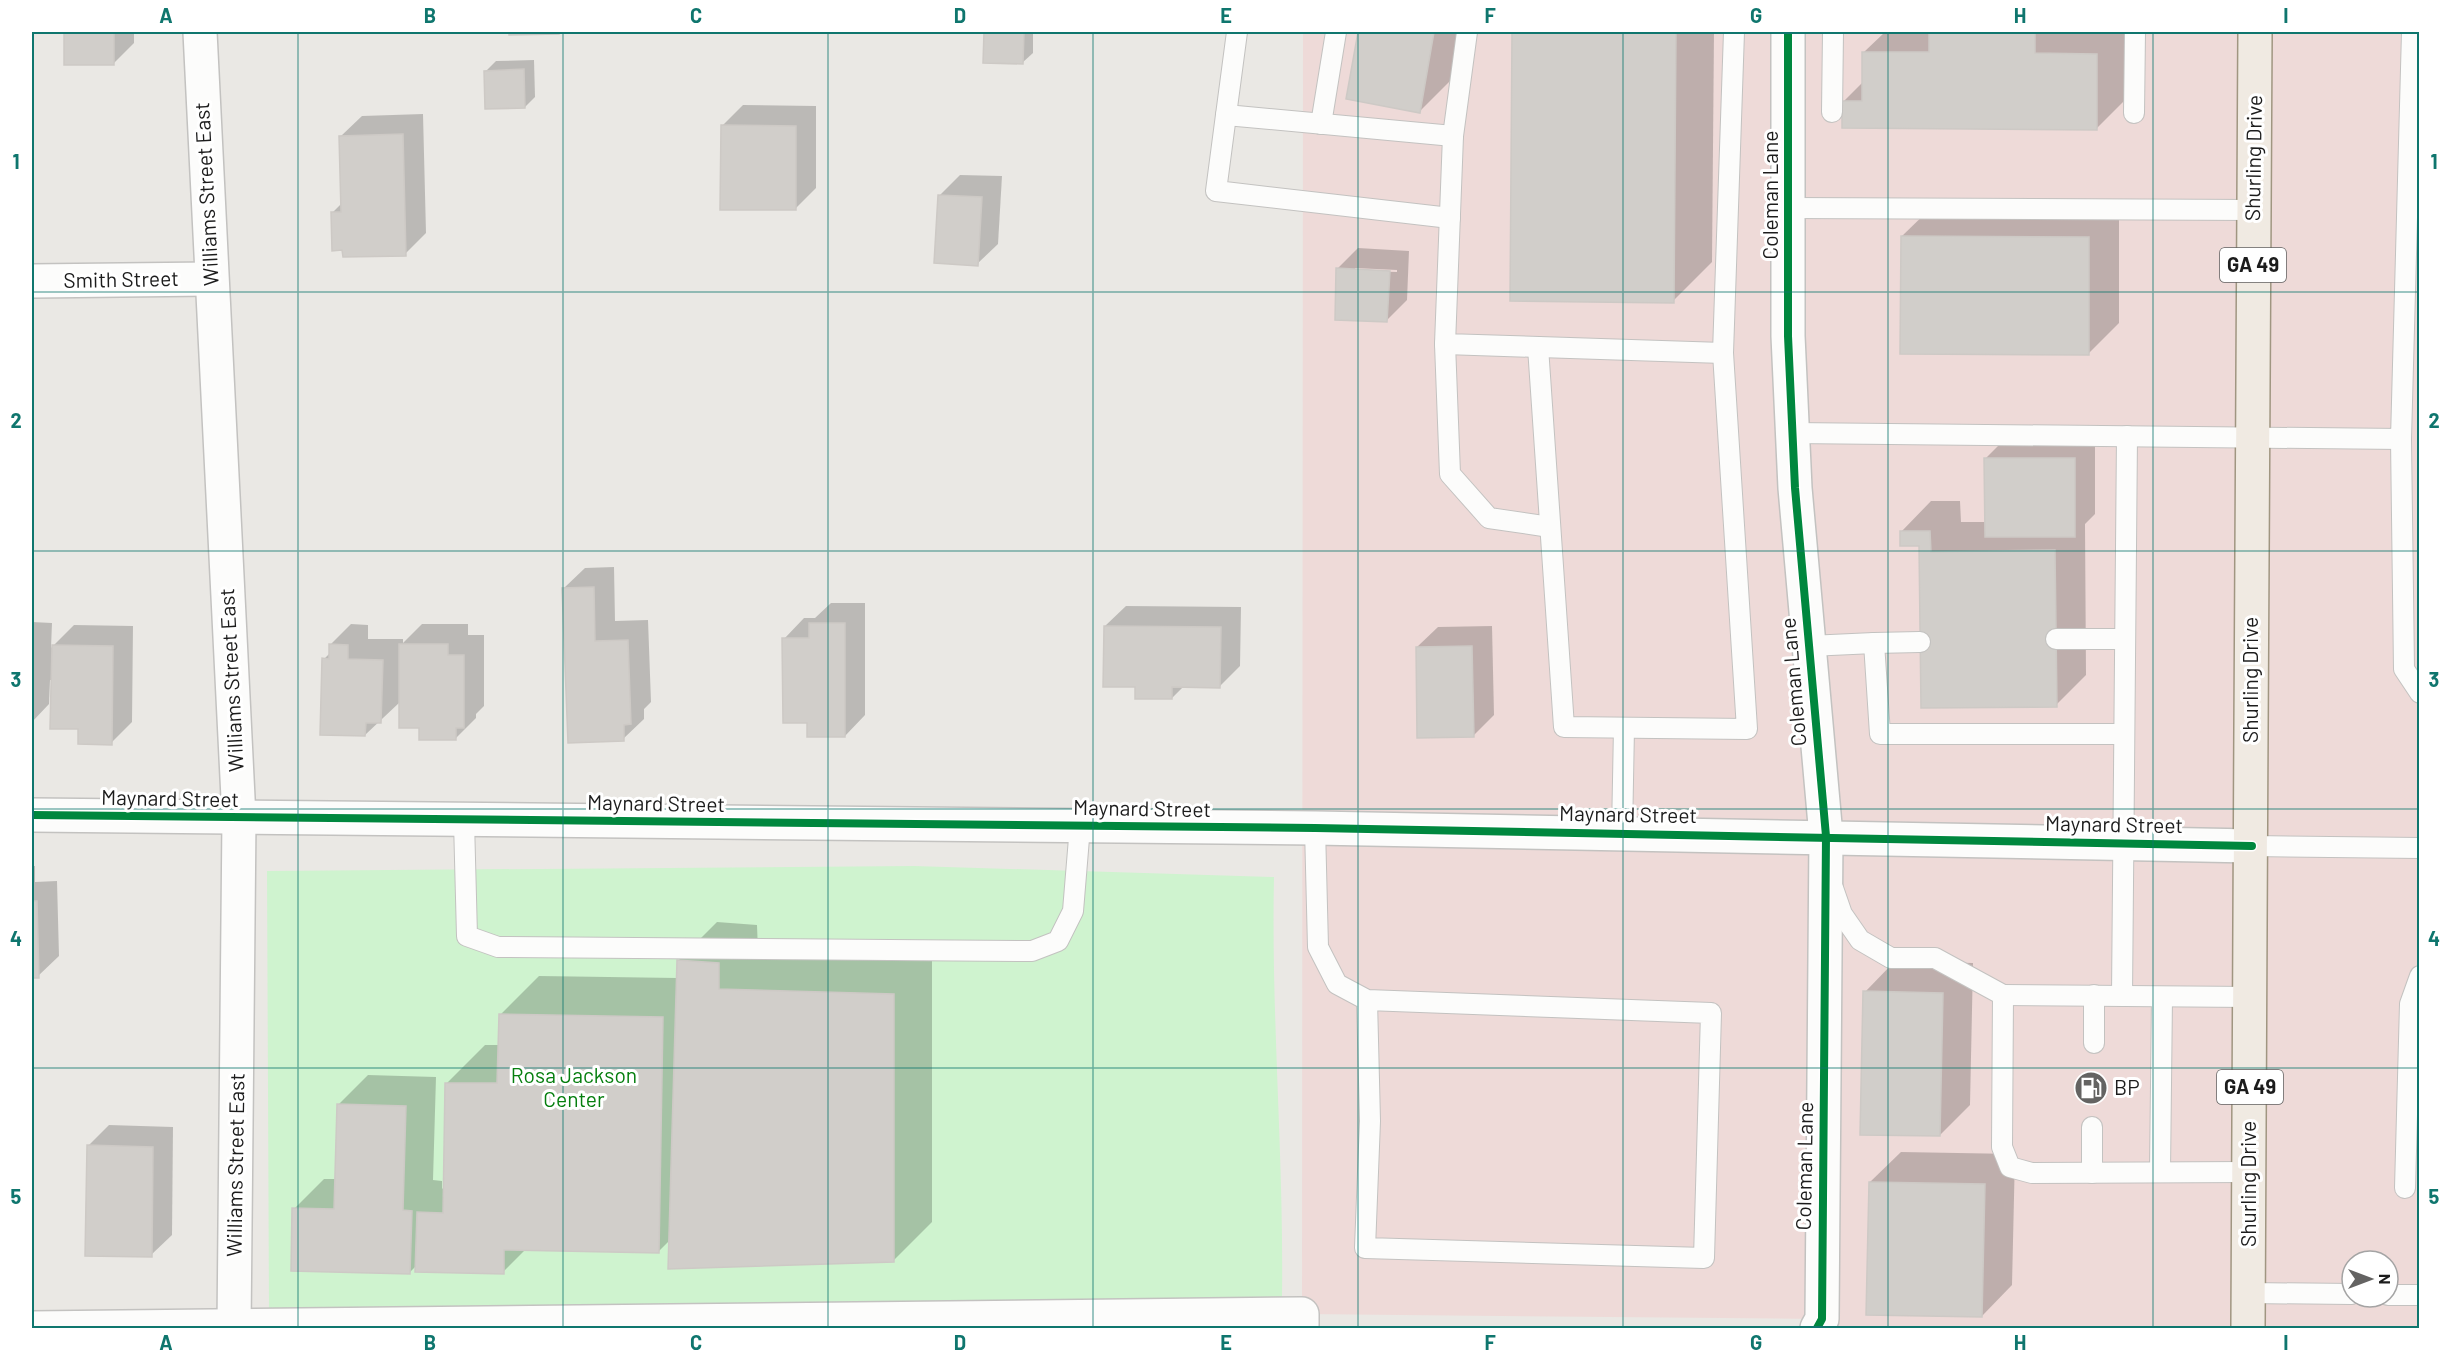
<svg xmlns="http://www.w3.org/2000/svg" width="2451" height="1360" font-family="Barlow,sans-serif">
<style>
.commercial{fill:#eedad8;fill-rule:evenodd}
.park{fill:#cff3cf}
.shadow{fill:#0003;fill-rule:evenodd}
.building{fill:#d1ceca;stroke:#cdc9c5;stroke-width:1.5}
.lines{fill:none;stroke-linecap:round;stroke-linejoin:round}
.service-casing{stroke:#c3c2c0;stroke-width:22}
.minor-casing{stroke:#c3c2c0;stroke-width:36}
.tertiary-casing{stroke:#c3c2c0;stroke-width:36}
.primary-casing{stroke:#a09681;stroke-width:36}
.service{stroke:#fcfcfb;stroke-width:20}
.minor{stroke:#fcfcfb;stroke-width:33}
.tertiary{stroke:#fcfcfb;stroke-width:33}
.primary{stroke:#f0eae2;stroke-width:33}
.cycleway-casing{stroke:#fff;stroke-width:11}
.cycleway{stroke:#00873e;stroke-width:8}
.grid{fill:none;stroke:#0f766e;stroke-width:1.5;stroke-opacity:0.55}
.labels{text-anchor:middle;stroke-width:6;stroke-linejoin:round;paint-order:stroke}
.shield{fill:#fff;stroke:#606060;stroke-width:1.5}
.shield-label{font-size:20px;font-weight:bold;fill:#1c1c1c}
.street-label{font-size:21px;fill:#1c1c1c;stroke:#fff}
.park-label{font-size:21px;fill:#057e0e;stroke:#fff}
.poi-label{font-size:21px;fill:#1c1c1c;stroke:#fff;text-anchor:start}
.neatline{fill:none;stroke:#0f766e;stroke-width:2}
.grid-label{font-size:20px;text-anchor:middle;font-weight:bold;fill:#0f766e}
</style>
<rect width="100%" height="100%" fill="#eae8e4"/>
<!-- commercial -->
<path class="commercial" d="M1303,32H2419V1328H1822L1821,1319L1302,1314ZM2352,1261H2388V1297H2352Z"/>
<!-- park -->
<path class="park" d="M914,866L1274,877C1271,1017 1284,1157 1282,1297L269,1311L267,871Z"/>
<!-- shadow -->
<g class="shadow">
<path d="M66,32H134V43L113,64H66Z"/>
<path d="M510,32H560L510,33Z"/>
<path d="M986,32H1033V53L1022,63L985,62Z"/>
<path d="M1359,32H1459L1450,81L1420,111L1348,98Z"/>
<path d="M1514,32H1714L1712,262L1673,301L1511,299Z"/>
<path d="M1885,32H2135V90L2096,129L1844,101L1864,81V52Z"/>
<path d="M534,60L535,97L525,107L486,71L496,61Z"/>
<path d="M743,105L816,106V188L795,209L722,126Z"/>
<path d="M423,114L426,233L405,254L332,213L342,203L341,136L362,116Z"/>
<path d="M960,175L1002,176L998,244L977,264L940,195Z"/>
<path d="M1933,206L2119,207V323L2088,354L1902,236Z"/>
<path d="M1358,248L1409,251L1407,300L1387,320L1337,269ZM1355,268L1397,270V272L1355,271Z"/>
<path d="M2006,438H2095V514L2085,524L2086,675L2056,705L1920,544L1901,532L1931,501H1960L1961,522H1986L1985,459Z"/>
<path d="M614,567L615,621L648,620L651,702L644,709V719L623,739L564,588L585,568Z"/>
<path d="M831,603H865V715L845,736L808,721L784,639L804,618H815Z"/>
<path d="M1126,606L1241,607L1240,666L1220,686H1184L1172,698L1105,626Z"/>
<path d="M32,609V622L52,623L51,648L74,625L133,626L132,722L111,743L80,727L53,680H50L49,704L32,722Z"/>
<path d="M351,624L368,625V639H403V643L422,624H468V635H484V706L476,714V718L455,739L421,726L400,702L365,735L324,659L330,653V645Z"/>
<path d="M1492,626L1494,715L1473,736L1417,647L1438,627Z"/>
<path d="M32,866H35V882L57,881L59,956L38,976L32,977Z"/>
<path d="M717,922L757,925L758,951L932,956V1222L893,1261L670,1240L658,1252L526,1249L503,1272L417,1265L410,1272L294,1209L324,1179H337L338,1105L368,1075L436,1077L433,1180L442,1181V1189L445,1186L447,1083L485,1045H500V1015L539,976L678,978V961Z"/>
<path d="M1895,961L1973,963L1970,1105L1940,1135L1865,992Z"/>
<path d="M109,1125L173,1127L172,1235L151,1255L88,1146Z"/>
<path d="M1901,1152L2015,1154L2012,1285L1982,1316L1870,1182Z"/>
</g>
<!-- building -->
<g class="building">
<rect x="64" y="32" width="50" height="33"/>
<path d="M509,32H559V34L509,35Z"/>
<path d="M984,32H1024L1023,64L983,63Z"/>
<path d="M1358,32H1434L1420,113L1346,99Z"/>
<path d="M1512,32H1676L1674,303L1510,301Z"/>
<path d="M1929,32H2035V53L2097,54V130L1842,128V101H1862V52H1929Z"/>
<path d="M524,69L525,108L485,109L484,71Z"/>
<path d="M721,125L796,126V210H720Z"/>
<path d="M403,134L406,256L343,257L342,250L332,251L331,212H341L339,136Z"/>
<path d="M938,195L982,197L978,266L934,263Z"/>
<path d="M1901,236L2089,237V355L1900,354Z"/>
<path d="M1336,268L1390,271L1387,322L1335,320Z"/>
<path d="M1984,458H2075V537H1985Z"/>
<path d="M1900,531H1930L1931,552L2055,550L2057,707L1921,708L1919,546H1900Z"/>
<path d="M594,587L595,641L628,640L631,724L624,725V741L568,743L562,588Z"/>
<path d="M809,623H845V737H807V723H783L782,638H809Z"/>
<path d="M1104,626L1221,627L1220,688L1172,687V699H1135V687H1103Z"/>
<path d="M329,644L348,645V659L383,660L381,723H366L365,736L320,735L322,658L329,659Z"/>
<path d="M399,644H448V655H464V728H456V740H419V728H399Z"/>
<path d="M52,645L113,646L112,745L78,744V729H50Z"/>
<path d="M1472,646L1474,737L1417,738L1416,647Z"/>
<path d="M32,901H37L39,978H32Z"/>
<path d="M677,960L719,963V989L894,994V1262L668,1269Z"/>
<path d="M1863,991L1943,993L1940,1136L1860,1135Z"/>
<path d="M499,1014L663,1017L659,1253L504,1250V1274L415,1272L417,1212L443,1213L445,1083H497Z"/>
<path d="M337,1104L406,1106L403,1210L412,1211L410,1274L291,1271L292,1208L334,1209Z"/>
<path d="M87,1145L153,1147L152,1257L85,1256Z"/>
<path d="M1869,1182L1985,1184L1982,1317L1866,1315Z"/>
</g>
<g class="lines">
<!-- service casing -->
<g class="service-casing">
<g id="service">
<path d="M1237,32L1226,115L1453,136"/>
<path d="M1467,32L1453,136L1445,344L1723,353"/>
<path d="M1832,112L1833,32"/>
<path d="M2134,113L2135,32"/>
<path d="M1226,115L1216,191L1450,218"/>
<path d="M1321,124L1336,32"/>
<path d="M1789,208L2253,210"/>
<path d="M1445,344L1450,474L1489,518L1550,527"/>
<path d="M1538,347L1564,727L1747,729L1723,353L1734,32"/>
<path d="M1792,433L2401,439L2412,32"/>
<path d="M2401,439L2404,669L2420,693"/>
<path d="M2056,639H2125"/>
<path d="M1874,643L1920,642"/>
<path d="M1809,646L1874,643L1880,734H2124"/>
<path d="M464,821L467,936L498,947L1032,951L1058,941L1073,911L1080,826"/>
<path d="M1315,828L1318,947L1337,984L1367,1000L1370,1121L1365,1248L1704,1258L1711,1013L1367,1000"/>
<path d="M1622,833L1624,728"/>
<path d="M2252,846L2420,848"/>
<path d="M1833,888L1842,914L1860,940L1891,958H1935L2003,995L2002,1147L2010,1167L2032,1173L2249,1172"/>
<path d="M2003,995L2250,997"/>
<path d="M2094,995V1043"/>
<path d="M2122,996L2127,436"/>
<path d="M2092,1127V1173"/>
<path d="M2160,1172L2162,997"/>
<path d="M2405,1188L2410,1004L2420,976"/>
<path d="M2248,1293L2352,1294"/>
<path d="M2388,1295H2420"/>
</g>
</g>
<!-- minor casing -->
<g class="minor-casing">
<g id="minor">
<path d="M200,32L239,818L234,1328"/>
<path d="M1788,32V336L1795,488L1826,836L1822,1319L1817,1328"/>
<path d="M32,281L211,279"/>
<path d="M32,1328L1302,1314V1328"/>
</g>
</g>
<!-- tertiary casing -->
<g class="tertiary-casing">
<path id="tertiary" d="M32,815L1315,828L2252,846"/>
</g>
<!-- primary casing -->
<g class="primary-casing">
<path id="primary" d="M2248,1328C2251,896 2251,464 2255,32"/>
</g>
<!-- service -->
<use href="#service" class="service"/>
<!-- minor -->
<use href="#minor" class="minor"/>
<!-- tertiary -->
<use href="#tertiary" class="tertiary"/>
<!-- primary -->
<use href="#primary" class="primary"/>
<!-- cycleway casing -->
<g class="cycleway-casing">
<g id="cycleway">
<path d="M1788,32V336L1795,488L1826,836L1822,1319L1817,1328"/>
<path d="M32,815L1315,828L2252,846"/>
</g>
</g>
<!-- cycleway -->
<use href="#cycleway" class="cycleway"/>
</g>
<!-- grid -->
<path class="grid" d="M298,32V1328M563,32V1328M828,32V1328M1093,32V1328M1358,32V1328M1623,32V1328M1888,32V1328M2153,32V1328M32,292H2420M32,551H2420M32,809H2420M32,1068H2420"/>
<!-- icons -->
<defs>
<g id="fuel-disc" transform="scale(1.725)"><circle r="9.5" fill="#646362" stroke="#fff"/><path d="M-5.5-6h7V0h2V4h1.3V-2.5L3-4.5l.8-.8L6-3V5H2.5V1h-1V6h-7ZM-4.2-4.7v3.2H.2V-4.7Z" fill="#fff"/></g>
</defs>
<g fill-rule="evenodd">
<use href="#fuel-disc" x="2091" y="1088"/>
</g>
<g class="labels">
<!-- shield labels -->
<g class="shield">
<rect x="2220" y="248" width="66" height="34" rx="4.5"/>
<rect x="2217" y="1070" width="66" height="34" rx="4.5"/>
</g>
<g class="shield-label">
<text x="2253" y="272">GA 49</text>
<text x="2250" y="1094">GA 49</text>
</g>
<!-- street labels -->
<g class="street-label">
<text transform="translate(2254 158) rotate(-89)" y="7">Shurling Drive</text>
<text transform="translate(207 194) rotate(-93)" y="7">Williams Street East</text>
<text transform="translate(1771 195) rotate(-90)" y="7">Coleman Lane</text>
<text transform="translate(121 280) rotate(-1)" y="7">Smith Street</text>
<text transform="translate(232 680) rotate(-93)" y="7">Williams Street East</text>
<text transform="translate(2251 680) rotate(-90)" y="7">Shurling Drive</text>
<text transform="translate(1794 682) rotate(-95)" y="7">Coleman Lane</text>
<text transform="translate(170 799) rotate(1)" y="7">Maynard Street</text>
<text transform="translate(656 804) rotate(1)" y="7">Maynard Street</text>
<text transform="translate(1142 809) rotate(1)" y="7">Maynard Street</text>
<text transform="translate(1628 815) rotate(1)" y="7">Maynard Street</text>
<text transform="translate(2114 825) rotate(1)" y="7">Maynard Street</text>
<text transform="translate(236 1165) rotate(-89)" y="7">Williams Street East</text>
<text transform="translate(1805 1166) rotate(-89)" y="7">Coleman Lane</text>
<text transform="translate(2249 1184) rotate(-90)" y="7">Shurling Drive</text>
</g>
<!-- park labels -->
<g class="park-label">
<text x="574" y="1083">Rosa Jackson<tspan x="574" dy="24">Center</tspan></text>
</g>
<!-- poi labels -->
<g class="poi-label">
<text x="2114" y="1095">BP</text>
</g>
</g>
<!-- border -->
<rect width="2451" height="1360" fill="none" stroke="#ffffff" stroke-width="66"/>
<!-- north arrow -->
<g transform="translate(2370 1279) rotate(90)"><circle r="28" fill="#ffffff" stroke="#a4a4a4" stroke-width="1.5"/>
<path d="M0-4.5L10 22L0 15L-10 22Z" fill="#646362"/>
<text y="-9" font-size="16" font-weight="bold" text-anchor="middle" fill="#1c1c1c">N</text>
</g>
<rect x="33" y="33" width="2385" height="1294" class="neatline"/>
<g class="grid-label">
<text x="166" y="23">A</text>
<text x="430" y="23">B</text>
<text x="696" y="23">C</text>
<text x="960" y="23">D</text>
<text x="1226" y="23">E</text>
<text x="1490" y="23">F</text>
<text x="1756" y="23">G</text>
<text x="2020" y="23">H</text>
<text x="2286" y="23">I</text>
<text x="16" y="169">1</text>
<text x="2434" y="169">1</text>
<text x="16" y="428">2</text>
<text x="2434" y="428">2</text>
<text x="16" y="687">3</text>
<text x="2434" y="687">3</text>
<text x="16" y="946">4</text>
<text x="2434" y="946">4</text>
<text x="16" y="1204">5</text>
<text x="2434" y="1204">5</text>
<text x="166" y="1350">A</text>
<text x="430" y="1350">B</text>
<text x="696" y="1350">C</text>
<text x="960" y="1350">D</text>
<text x="1226" y="1350">E</text>
<text x="1490" y="1350">F</text>
<text x="1756" y="1350">G</text>
<text x="2020" y="1350">H</text>
<text x="2286" y="1350">I</text>
</g>
</svg>
